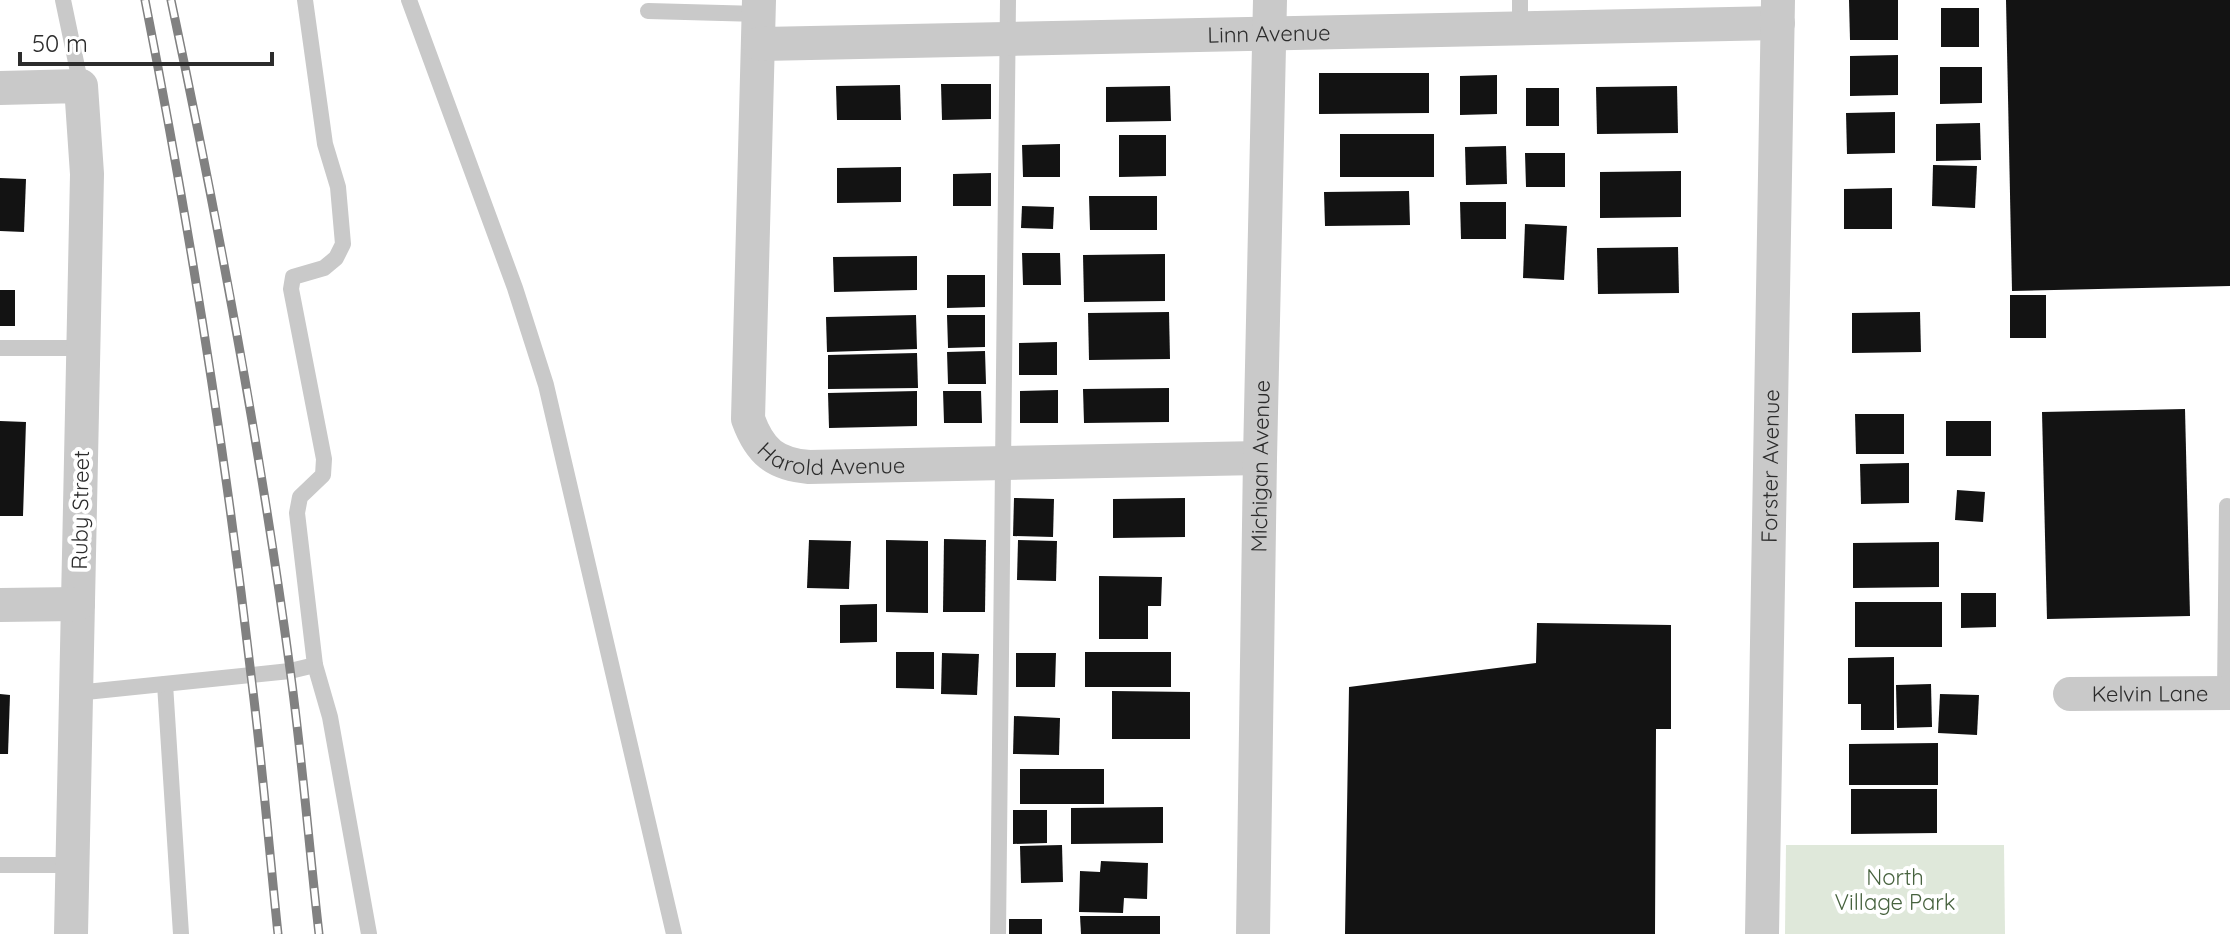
<svg xmlns="http://www.w3.org/2000/svg" width="2230" height="934" font-family="Quicksand,sans-serif">
<style>
.green{fill:#dfe8da}
.building{fill:#131313}
.lines{fill:none;stroke-linecap:round;stroke-linejoin:round}
.lane{stroke:#c9c9c9;stroke-width:16}
.street{stroke:#c9c9c9;stroke-width:34}
.rail-casing{stroke:#818181;stroke-width:9}
.rail{stroke:#fff;stroke-width:6;stroke-dasharray:18;stroke-linecap:butt}
.labels{text-anchor:middle;stroke-width:8;stroke-linejoin:round;paint-order:stroke}
.street-label{font-size:22px;fill:#2c2c2c;stroke:#fff}
.park-label{font-size:22px;fill:#47623e;stroke:#fff}
</style>
<rect width="100%" height="100%" fill="#fff"/>
<!-- green -->
<path class="green" d="M1786,845H2004L2005,934H1785Z"/>
<!-- building -->
<g class="building">
<path d="M1849,0H1898V40H1850Z"/>
<path d="M2006,0H2230V286L2012,291Z"/>
<rect x="1941" y="8" width="38" height="39"/>
<path d="M1898,55V95L1850,96V56Z"/>
<path d="M1940,67H1982V103L1940,104Z"/>
<path d="M1319,73H1429V113L1319,114Z"/>
<path d="M1497,75V114L1460,115V76Z"/>
<path d="M941,84H991V119L942,120Z"/>
<path d="M900,85L901,120H837L836,86Z"/>
<path d="M1170,86L1171,121L1106,122V87Z"/>
<path d="M1677,86L1678,133L1597,134L1596,87Z"/>
<rect x="1526" y="88" width="33" height="38"/>
<path d="M1895,112V153L1847,154L1846,113Z"/>
<path d="M1980,123L1981,160L1936,161V124Z"/>
<rect x="1340" y="134" width="94" height="43"/>
<path d="M1119,135H1166V176L1119,177Z"/>
<path d="M1060,144V177H1023L1022,145Z"/>
<path d="M1506,146L1507,184L1466,185L1465,147Z"/>
<path d="M1525,153H1565V187H1526Z"/>
<path d="M1933,165L1977,166L1975,208L1932,206Z"/>
<path d="M901,167V202L837,203V168Z"/>
<path d="M1681,171V217L1600,218V172Z"/>
<path d="M991,173V206H953V174Z"/>
<path d="M0,178L26,179L24,232L0,231Z"/>
<path d="M1892,188V229H1844V189Z"/>
<path d="M1409,191L1410,225L1325,226L1324,192Z"/>
<path d="M1089,196H1157V230H1090Z"/>
<path d="M1460,202H1506V239H1461Z"/>
<path d="M1022,206L1054,207L1053,229L1021,228Z"/>
<path d="M1525,224L1567,226L1564,280L1523,278Z"/>
<path d="M1678,247L1679,293L1598,294L1597,248Z"/>
<path d="M1022,253H1060L1061,285H1023Z"/>
<path d="M1165,254V301L1084,302L1083,255Z"/>
<path d="M917,256V290L834,292L833,257Z"/>
<path d="M947,275H985V307L947,308Z"/>
<rect x="0" y="290" width="15" height="36"/>
<rect x="2010" y="295" width="36" height="43"/>
<path d="M1169,312L1170,359L1089,360L1088,313Z"/>
<path d="M1920,312L1921,352L1852,353V313Z"/>
<path d="M916,315L917,349L827,352L826,317Z"/>
<path d="M947,315H985V347L948,348Z"/>
<path d="M1057,342V375H1019V343Z"/>
<path d="M985,351L986,384H948L947,352Z"/>
<path d="M917,353L918,388L828,389V355Z"/>
<path d="M1169,388V422L1084,423L1083,389Z"/>
<path d="M1058,390V423H1020V391Z"/>
<path d="M917,391V426L829,428L828,393Z"/>
<path d="M943,391H981L982,423H944Z"/>
<path d="M2185,409L2190,616L2047,619L2042,412Z"/>
<path d="M1855,414H1904V454H1856Z"/>
<path d="M0,421L26,422L23,516H0Z"/>
<rect x="1946" y="421" width="45" height="35"/>
<path d="M1909,463V503L1861,504L1860,464Z"/>
<path d="M1957,490L1985,492L1983,522L1955,520Z"/>
<path d="M1014,498L1054,499L1053,537L1013,536Z"/>
<path d="M1185,498V537L1113,538V499Z"/>
<path d="M944,539L986,540L985,612H943Z"/>
<path d="M809,540L851,541L849,589L807,588Z"/>
<path d="M886,540L928,541V613L886,612Z"/>
<path d="M1018,540L1057,541L1056,581L1017,580Z"/>
<path d="M1939,542V587L1853,588V543Z"/>
<path d="M1099,576L1162,577L1161,606H1148V639H1099Z"/>
<path d="M1961,593H1996V627L1961,628Z"/>
<rect x="1855" y="602" width="87" height="45"/>
<path d="M877,604V642L840,643V605Z"/>
<path d="M1537,623L1671,625V729H1656L1655,934H1345L1349,687L1536,663Z"/>
<path d="M896,652H934V689L896,688Z"/>
<rect x="1085" y="652" width="86" height="35"/>
<path d="M942,653L979,654L977,695L941,694Z"/>
<path d="M1016,653H1056L1055,687H1016Z"/>
<path d="M1894,657V730H1861V704H1848V658Z"/>
<path d="M1931,684L1932,727L1897,728L1896,685Z"/>
<path d="M1112,691L1190,692V739H1112Z"/>
<path d="M0,694L10,695L8,754H0Z"/>
<path d="M1940,694L1979,695L1977,735L1938,733Z"/>
<path d="M1014,716L1060,718L1059,755L1013,754Z"/>
<path d="M1938,743V785H1849V744Z"/>
<rect x="1020" y="769" width="84" height="35"/>
<path d="M1851,789H1937V833L1851,834Z"/>
<path d="M1163,807V843L1071,844V808Z"/>
<path d="M1013,810H1047V843L1013,844Z"/>
<path d="M1062,845L1063,882L1021,883L1020,846Z"/>
<path d="M1101,861L1148,863L1147,899L1124,898L1123,913L1079,912L1080,871L1100,872Z"/>
<path d="M1080,916H1160V934H1081Z"/>
<rect x="1009" y="919" width="33" height="15"/>
</g>
<g class="lines">
<!-- lane -->
<g class="lane">
<path d="M63,0L81,86"/>
<path d="M409,0L515,288L546,385L674,934"/>
<path d="M648,11L759,14"/>
<path d="M1520,28V0"/>
<path d="M0,348H83"/>
<path d="M315,665L330,717L369,934"/>
<path d="M165,684L181,934"/>
<path d="M76,693L290,671L315,665L297,513L300,497L323,475L324,459L291,289L293,277L324,268L336,258L343,244L338,187L325,144L305,0"/>
<path d="M2225,693L2227,506"/>
<path d="M0,865H71"/>
<path d="M998,934L1008,0"/>
</g>
<!-- street -->
<g class="street">
<path id="s1" d="M759,0L748,419C760,452 775,464 809,467L1260,458"/>
<path id="s2" d="M759,44L1778,23"/>
<path d="M0,88L81,86L87,174L71,934"/>
<path d="M0,605L78,604"/>
<path id="s3" d="M2070,694L2230,693"/>
<path id="s4" d="M1253,934L1260,458L1270,0"/>
<path id="s5" d="M1762,934L1778,0"/>
</g>
<!-- rail casing -->
<g class="rail-casing">
<g id="rail">
<path d="M145,0C189,224 225,449 251,675C262,761 269,848 278,934"/>
<path d="M171,0C218,222 260,444 290,669C302,757 309,846 319,934"/>
</g>
</g>
<!-- rail -->
<use href="#rail" class="rail"/>
</g>
<g class="labels">
<!-- street labels -->
<g class="street-label">
<text dy="8" stroke="none"><textPath href="#s2" startOffset="510">Linn Avenue</textPath></text>
<text dy="8" stroke="none"><textPath href="#s1" startOffset="524">Harold Avenue</textPath></text>
<text dy="8" stroke="none"><textPath href="#s4" startOffset="468">Michigan Avenue</textPath></text>
<text dy="8" stroke="none"><textPath href="#s5" startOffset="468">Forster Avenue</textPath></text>
<text transform="translate(80 510) rotate(-89)" y="8">Ruby Street</text>
<text dy="8" stroke="none"><textPath href="#s3" startOffset="80">Kelvin Lane</textPath></text>
</g>
<!-- park labels -->
<g class="park-label">
<text x="1895" y="885">North<tspan x="1895" dy="25">Village Park</tspan></text>
</g>
</g>
<!-- scale -->
<path d="M20 52v12h252v-12" fill="none" stroke="#2c2c2c" stroke-width="4"/>
<text x="32" y="52" font-size="24" fill="#2c2c2c" stroke="#ffffff" stroke-width="6" paint-order="stroke">50 m</text>
</svg>
